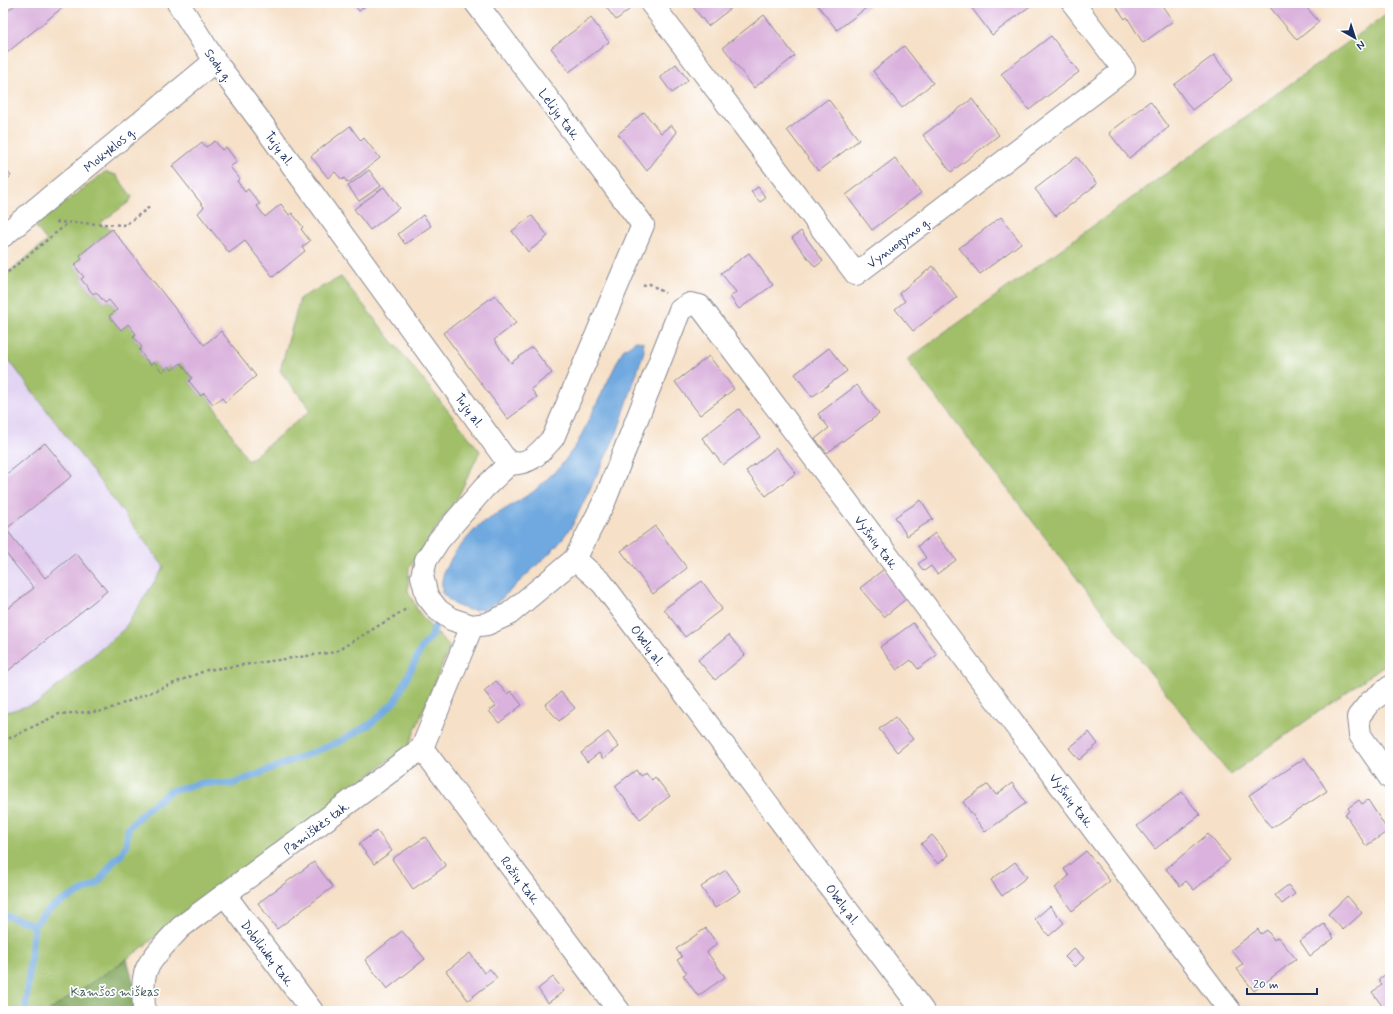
<svg xmlns="http://www.w3.org/2000/svg" width="1393" height="1014" font-family="Mynerve,sans-serif">
<style>
.built{fill:#e2d4f3}
.green{fill:#a0bf67;stroke:#5e7762}
.forest{fill:#80a65c;stroke:#4e6a5d}
.water{fill:#6fa9df;stroke:#456c9e}
.lines{fill:none;stroke-linecap:round;stroke-linejoin:round}
.stream{stroke:#6fa9df;stroke-width:7}
.building{fill:#dab2dd}
.minor-casing{stroke:#888892;stroke-width:24}
.path{stroke:#888892;stroke-width:2.5;stroke-dasharray:3 3;stroke-linecap:butt}
.minor{stroke:#fff;stroke-width:22}
.labels{text-anchor:middle;stroke-width:3.5;stroke-linejoin:round;paint-order:stroke}
.street-label{font-size:13px;fill:#1b2f5e;stroke:#fff}
.park-label{font-size:13px;fill:#4a6161;stroke:#fff}
</style>
<rect width="100%" height="100%" fill="#fff"/>
<filter id="ink" filterUnits="userSpaceOnUse"><feTurbulence type="fractalNoise" baseFrequency=".025" numOctaves="2"/><feDisplacementMap in="SourceGraphic" scale="8" xChannelSelector="R" yChannelSelector="G"/><feConvolveMatrix kernelMatrix="1 2 1 2 8 2 1 2 1" color-interpolation-filters="sRGB"/></filter>
<filter id="wash" filterUnits="userSpaceOnUse"><feTurbulence type="fractalNoise" baseFrequency=".012" numOctaves="4" result="noise"/><feDisplacementMap in="SourceGraphic" scale="16" xChannelSelector="R" yChannelSelector="G"/><feGaussianBlur stdDeviation="0.9" result="paint"/><feColorMatrix in="noise" values="0 0 0 0 0 0 0 0 0 0 0 0 0 0 0 0 0 1.4 0 .05"/><feComposite in="paint" operator="in"/></filter>
<g filter="url(#wash)">
<rect width="100%" height="100%" fill="#f6e0c7"/>
<!-- built -->
<path class="built" d="M3,352L165,567L124,629L38,703L3,713Z"/>
<!-- green -->
<g class="green">
<path d="M1390,12V661L1230,775L907,360Z"/>
<path d="M105,172L116,175L132,197L129,202L99,224L112,229L80,255L82,259L75,266L84,277L82,280L93,294L96,292L105,303L109,300L117,310L109,316L121,330L128,324L136,333L133,336L142,347L139,350L150,365L154,362L162,372L169,366L172,370L181,363L192,378L189,381L201,396L204,393L213,404L248,461L311,410L280,371L300,298L341,277L480,451L459,495L409,568L408,591L418,611L430,626L450,646L409,745L127,959L49,1011H3V713L38,703L124,629L164,567L3,352V277L47,241L35,226Z"/>
</g>
<!-- forest -->
<path class="forest" d="M127,959L134,986L149,1011H49Z"/>
<!-- water -->
<path class="water" d="M636,341L643,342L644,351L617,433L572,526L556,547L500,600L485,609L469,610L455,605L442,593V581L444,571L455,552L478,526L533,492L560,467L577,444L623,350Z"/>
<g class="lines">
<!-- stream -->
<g class="stream">
<path d="M3,915L34,925"/>
<path d="M25,1011L34,925L48,910L60,902L97,884L114,861L121,855L126,845L128,828L147,809L170,791L202,783L233,784L339,742L372,723L396,700L422,647L431,637L437,621"/>
</g>
</g>
<g id="blocks">
<!-- building -->
<g class="building">
<path d="M17,3H68L3,56V15Z"/>
<path d="M353,3H369L359,11Z"/>
<path d="M603,3H626L630,9L616,20Z"/>
<path d="M690,3H738L708,26Z"/>
<path d="M816,3H866L869,6L837,30Z"/>
<path d="M968,3H1034L992,35Z"/>
<path d="M1124,3H1160L1173,21L1143,43L1127,17L1125,19L1117,8Z"/>
<path d="M1273,3H1303L1319,22L1297,40L1269,6Z"/>
<path d="M764,15L795,56L754,88L723,47Z"/>
<path d="M591,18L609,42L569,72L551,48Z"/>
<path d="M1051,36L1079,72L1029,110L1001,74Z"/>
<path d="M904,46L933,83L902,108L873,71Z"/>
<path d="M1214,55L1232,80L1192,110L1174,85Z"/>
<path d="M676,64L688,80L672,93L660,77Z"/>
<path d="M828,99L859,140L818,171L787,130Z"/>
<path d="M972,99L999,135L951,172L923,135Z"/>
<path d="M1150,101L1169,127L1129,158L1109,133Z"/>
<path d="M644,112L661,133L671,125L677,132L647,171L618,134Z"/>
<path d="M350,126L361,141L364,138L380,158L348,183L344,178L342,180L335,172L328,178L311,156Z"/>
<path d="M215,141L222,150L226,147L237,162L230,167L240,179L237,181L245,192L248,189L260,204L257,206L265,217L281,204L289,215L292,213L303,227L301,229L310,241L302,247L305,251L273,277L245,241L229,253L198,213L204,207L172,166L202,142L206,147Z"/>
<path d="M1077,157L1097,184L1056,216L1035,189Z"/>
<path d="M895,158L921,193L872,230L846,195Z"/>
<path d="M3,166L11,176L4,182L3,181Z"/>
<path d="M369,170L381,186L359,201L348,186Z"/>
<path d="M384,187L399,208L370,230L354,209Z"/>
<path d="M758,187L766,198L760,202L751,192Z"/>
<path d="M423,215L431,226L405,244L398,234Z"/>
<path d="M532,216L548,236L528,252L512,231Z"/>
<path d="M1001,217L1021,243L980,274L959,248Z"/>
<path d="M112,229L204,345L221,331L256,376L225,402L222,398L213,404L204,393L201,396L189,381L192,378L181,363L172,370L169,366L162,372L154,362L150,365L139,350L142,347L133,336L136,334L128,324L121,330L109,316L117,310L109,300L105,303L96,292L93,294L81,279L84,277L74,265L82,259L80,255Z"/>
<path d="M801,231L823,261L815,267L792,238Z"/>
<path d="M749,253L773,285L739,309L730,297L736,292L721,273Z"/>
<path d="M933,266L957,297L913,331L895,309L905,301L899,293Z"/>
<path d="M495,295L516,323L494,340L511,363L532,347L552,373L531,389L537,397L508,419L443,333Z"/>
<path d="M829,348L847,371L812,397L795,374Z"/>
<path d="M709,356L734,389L700,415L675,382Z"/>
<path d="M857,385L879,414L827,453L815,439L829,428L818,414Z"/>
<path d="M739,409L760,437L723,465L702,438Z"/>
<path d="M45,443L72,476L6,529L45,578L76,553L107,591L3,675V612L34,588L3,550V477Z"/>
<path d="M776,448L796,473L766,496L746,471Z"/>
<path d="M921,500L933,519L907,536L895,517Z"/>
<path d="M655,526L687,568L653,594L621,551Z"/>
<path d="M935,533L956,560L937,574L931,566L924,571L918,564L926,558L918,546Z"/>
<path d="M884,569L907,598L884,617L860,588Z"/>
<path d="M702,581L722,609L685,637L664,609Z"/>
<path d="M913,623L937,655L918,669L911,660L897,670L880,647Z"/>
<path d="M729,635L745,655L715,680L698,660Z"/>
<path d="M496,681L507,694L511,691L522,705L499,723L489,711L496,706L484,691Z"/>
<path d="M561,692L575,708L559,721L545,705Z"/>
<path d="M895,717L913,739L897,752L879,729Z"/>
<path d="M608,732L619,747L603,759L599,753L587,762L581,753Z"/>
<path d="M1089,732L1098,744L1079,760L1069,748Z"/>
<path d="M1305,758L1327,791L1271,828L1249,795Z"/>
<path d="M636,770L640,776L646,772L652,780L655,777L670,796L640,819L615,786Z"/>
<path d="M1012,783L1026,803L985,832L963,802L988,784L996,795Z"/>
<path d="M1182,792L1200,815L1155,849L1137,826Z"/>
<path d="M1359,800L1362,804L1368,800L1388,831L1366,846L1345,814L1350,811L1348,808Z"/>
<path d="M377,831L392,851L374,864L359,844Z"/>
<path d="M1208,834L1230,860L1194,890L1186,881L1180,886L1166,869Z"/>
<path d="M932,835L949,855L938,864L921,844Z"/>
<path d="M425,837L446,866L413,889L392,859Z"/>
<path d="M1086,851L1110,881L1072,911L1055,888L1069,876L1064,869Z"/>
<path d="M314,862L333,887L277,929L258,903Z"/>
<path d="M1015,862L1027,877L1002,896L991,880Z"/>
<path d="M726,870L741,891L715,908L701,887Z"/>
<path d="M1288,885L1295,894L1282,904L1275,895Z"/>
<path d="M1347,896L1362,913L1343,930L1328,914Z"/>
<path d="M1050,906L1064,923L1049,936L1035,919Z"/>
<path d="M1324,924L1334,938L1310,956L1300,941Z"/>
<path d="M706,928L717,944L707,952L725,977L698,996L683,975L687,973L677,960L682,957L676,949Z"/>
<path d="M1258,929L1261,934L1267,930L1274,940L1278,937L1296,959L1254,991L1237,969L1243,964L1231,950Z"/>
<path d="M402,931L425,959L387,989L365,960Z"/>
<path d="M1074,948L1084,958L1075,967L1065,957Z"/>
<path d="M470,953L484,973L490,969L497,978L468,1000L446,971Z"/>
<path d="M1390,971V1009L1386,1011L1372,992L1382,985L1378,980Z"/>
<path d="M553,977L564,991L548,1003L538,989Z"/>
</g>
</g>
</g>
<g filter="url(#ink)">
<use href="#blocks" fill-opacity="0" stroke="#888892" stroke-width="1"/>
<g class="lines">
<!-- minor casing -->
<g class="minor-casing">
<g id="minor">
<path d="M178,3L215,61L263,125L509,464C533,463 538,454 553,438L643,225L476,3"/>
<path d="M651,3L856,274L1124,70L1073,3"/>
<path d="M3,236L215,61"/>
<path d="M509,464L484,488L439,540L426,560L422,576L427,596L438,610L451,619L472,626L487,624L509,614L575,559L602,583L923,1011"/>
<path d="M575,559L605,500L680,310L690,304L700,306L1230,1011"/>
<path d="M1390,687L1370,702L1358,717L1360,735L1390,778"/>
<path d="M422,748L619,1011"/>
<path d="M225,895L312,1011"/>
<path d="M144,1011C144,997 141,981 147,968C155,953 169,940 181,927L422,748L472,626"/>
</g>
</g>
<!-- path -->
<g class="path">
<path d="M56,222L125,225L151,206"/>
<path d="M3,276L68,223"/>
<path d="M643,286L650,284L665,293"/>
<path d="M3,739H8L59,714L104,711L207,670L335,652L408,608"/>
</g>
<!-- minor -->
<use href="#minor" class="minor"/>
</g>
</g>
<g class="labels">
<!-- street labels -->
<g class="street-label">
<text transform="translate(219 65) rotate(54)" y="5">Sodų g.</text>
<text transform="translate(560 114) rotate(53)" y="5">Lelijų tak.</text>
<text transform="translate(280 148) rotate(54)" y="5">Tujų al.</text>
<text transform="translate(109 149) rotate(-40)" y="5">Mokyklos g.</text>
<text transform="translate(898 242) rotate(-37)" y="5">Vynuogyno g.</text>
<text transform="translate(470 410) rotate(54)" y="5">Tujų al.</text>
<text transform="translate(877 542) rotate(53)" y="5">Vyšnių tak.</text>
<text transform="translate(648 645) rotate(53)" y="5">Obelų al.</text>
<text transform="translate(1072 800) rotate(53)" y="5">Vyšnių tak.</text>
<text transform="translate(316 827) rotate(-37)" y="5">Pamiškės tak.</text>
<text transform="translate(521 880) rotate(53)" y="5">Rožių tak.</text>
<text transform="translate(843 904) rotate(53)" y="5">Obelų al.</text>
<text transform="translate(268 953) rotate(53)" y="5">Dobiliukų tak.</text>
</g>
<!-- park labels -->
<g class="park-label">
<text x="115" y="996">Kamšos miškas</text>
</g>
</g>
<!-- margin -->
<rect width="1393" height="1014" fill="none" stroke="#fff" stroke-width="16"/>
<!-- north arrow -->
<g transform="translate(1355 38) rotate(141)" stroke="#ffffff" stroke-width="3" paint-order="stroke">
<path d="M0-3L7 15L0 10L-7 15Z" fill="#1b2f5e"/>
<text y="-6" font-size="11" font-weight="bold" text-anchor="middle" fill="#1b2f5e">N</text>
</g>
<!-- scale -->
<path d="M1247 988v6h70v-6" fill="none" stroke="#1b2f5e" stroke-width="2"/>
<text x="1253" y="988" font-size="12" fill="#1b2f5e" stroke="#ffffff" stroke-width="3" paint-order="stroke">20 m</text>
</svg>
